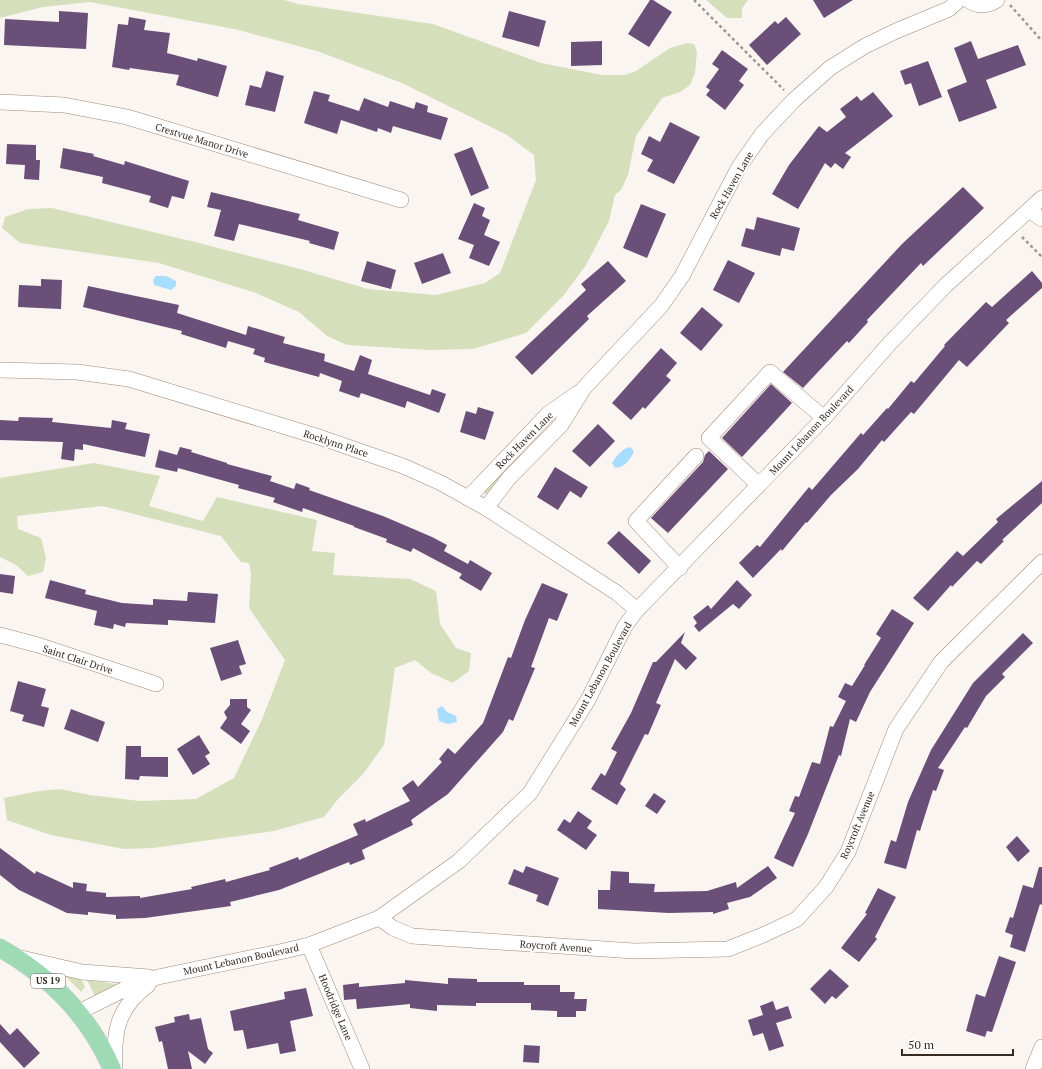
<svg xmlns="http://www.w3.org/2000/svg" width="1042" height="1069" font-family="'PT Serif',serif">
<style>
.green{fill:#d5dfbb}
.water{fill:#a7ddff}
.building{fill:#6a4f78}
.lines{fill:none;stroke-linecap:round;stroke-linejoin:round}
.minor-casing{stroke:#a38976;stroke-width:16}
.major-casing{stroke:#d3d0cf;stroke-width:19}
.path{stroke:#9e9690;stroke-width:2.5;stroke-dasharray:3 3;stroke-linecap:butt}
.minor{stroke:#fff;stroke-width:15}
.major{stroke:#9edbb5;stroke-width:18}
.labels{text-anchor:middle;stroke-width:4;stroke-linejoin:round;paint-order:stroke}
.shield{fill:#fff;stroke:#726b65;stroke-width:1}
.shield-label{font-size:9px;font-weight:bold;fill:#352b23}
.street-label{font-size:10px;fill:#352b23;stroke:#fff}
</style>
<rect width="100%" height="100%" fill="#fbf5f1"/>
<!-- green -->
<g class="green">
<path d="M0,0H284L298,4L433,24L541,63L602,75H625L636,71L670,48L687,43L694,44L697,52L695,73L690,85L680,92L662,98L636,136L628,175L621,190L615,195L609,221L586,265L564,295L526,333L473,349L429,350L347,345L327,336L299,312L256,293L159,263L20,243L2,228L5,217L28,209L52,208L195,242L300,269L368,289L436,295L485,283L500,273L536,180L534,155L507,135L402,83L317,51L234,29L90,2L43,7L0,18Z"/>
<path d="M706,0H748L742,8V18H727Z"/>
<path d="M521,452L523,454L489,493L485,494L483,492Z"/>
<path d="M94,463L160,476L149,506L203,521L217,497L317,520L312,551L335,553L333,575L410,579L436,591L440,624L456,648L471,653L469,671L453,683L431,673L415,660L395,668L384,745L363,774L338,799L324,817L274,831L153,848L124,849L51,835L7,820L4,798L39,791L60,789L90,795L140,801L196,799L234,778L263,717L285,660L249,608L251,573L249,563L241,562L221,536L102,506L17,516L18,529L41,538L46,558L43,572L28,576L16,565L0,557V478Z"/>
<path d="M64,975L81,979L85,987L81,992Z"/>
<path d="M87,980L115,984L116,986L95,996Z"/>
</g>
<!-- water -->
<g class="water">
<path d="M156,276H166L176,281V286L171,290L154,285L153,280Z"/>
<path d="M630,447L634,451C631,459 624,468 615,468L612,463C616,456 623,448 630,447Z"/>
<path d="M442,706L447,712L456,716L457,722L448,724L439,721L437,709Z"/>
</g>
<!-- building -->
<g class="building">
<path d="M650,0H653L672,12L649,47L628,34Z"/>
<path d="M813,0H853L824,18Z"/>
<path d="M59,11L88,13L86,49L4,45L5,19L59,22Z"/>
<path d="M509,11L546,21L539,47L502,37Z"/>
<path d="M129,17L146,20L144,30L170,33L167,53L197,61L198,58L227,66L218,97L176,85L179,75L130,68L129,70L112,67L118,24L128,25Z"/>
<path d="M786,17L801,34L767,65L749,45L775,21L778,24Z"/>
<path d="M602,41V65L571,66V42Z"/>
<path d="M971,41L978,59L1018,45L1026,65L986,80L997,108L959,122L947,90L967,82L954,48Z"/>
<path d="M722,50L748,69L739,81L744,85L725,110L706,95L710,90L706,87L719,69L712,64Z"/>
<path d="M928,61L942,97L919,106L911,83L905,85L900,71Z"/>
<path d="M266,71L284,76L275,112L245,105L250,85L261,88Z"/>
<path d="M314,91L330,95L328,101L359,111L364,98L388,107L390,101L414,109L416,102L428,106L427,112L448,118L441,140L393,126L391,133L378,128L377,132L341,120L337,134L304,123Z"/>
<path d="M873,92L893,116L845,153L851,157L843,169L835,163L831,168L825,163L798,209L772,194L789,165L819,126L827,132L846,117L840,109L857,96L861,101Z"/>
<path d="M670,122L700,137L674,184L647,171L653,160L641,154L649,136L660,142Z"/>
<path d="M7,144L36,145V160H40L39,180L24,179L25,165L6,164Z"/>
<path d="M472,147L489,188L471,196L454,154Z"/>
<path d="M63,148L94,154L93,156L124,165L125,161L189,181L184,199L172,196L168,208L149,202L151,196L102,183L103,177L60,168Z"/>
<path d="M963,187L984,208L923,266L921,263L867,320L868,322L849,343L847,341L803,388L783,372L902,244Z"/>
<path d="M211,192L300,214L298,220L339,232L334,250L309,243L310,241L239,224L234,241L214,236L221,210L207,207Z"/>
<path d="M474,203L485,208L482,216L490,220L484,235L500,242L489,266L469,258L474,245L458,239Z"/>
<path d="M641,204L666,214L647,258L623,248Z"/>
<path d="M757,217L800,228L794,251L782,248L780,256L741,246L746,228L754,230Z"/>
<path d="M443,253L451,273L422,284L414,263Z"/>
<path d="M728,260L755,273L739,303L713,290Z"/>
<path d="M367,261L396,270L391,289L361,281Z"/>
<path d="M608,261L626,281L587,316L589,319L532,375L515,357L586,290L581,284Z"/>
<path d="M1032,271L1042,283V288L1006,320L1009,323L967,367L959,360L914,414L911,412L884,442L882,440L858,469L831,495L807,523L806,522L782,551L781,549L753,578L739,563L757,545L760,547L809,487L812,490L861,433L863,435L887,408L888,409L911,381L914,383L945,346L944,345L986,302L992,307Z"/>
<path d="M41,279L62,280L61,309L18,307L19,285L41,286Z"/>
<path d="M88,286L179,305L177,313L246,335L248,326L285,337L283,343L325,354L324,361L354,371L360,355L372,360L368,374L430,395L432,389L446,394L439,413L407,401L405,408L361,393L359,398L339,391L342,381L320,373L319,377L264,362L265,358L253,354L255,349L228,341L226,348L181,334L182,331L83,307Z"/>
<path d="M702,307L723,325L701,351L680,333Z"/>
<path d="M661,348L677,363L666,376L671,380L645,409L643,407L631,420L612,403Z"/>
<path d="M771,384L792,403L742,457L722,438Z"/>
<path d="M478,407L494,412L485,440L460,432L466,411L476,414Z"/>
<path d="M19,417L53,418L52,422L111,428L112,420L127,423L125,429L150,434L145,457L83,444V450L75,449L74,461L61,459L63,442L0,440V420L18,421Z"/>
<path d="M598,424L615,441L590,467L572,451Z"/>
<path d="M180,447L192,450L191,452L227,463V464L272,476L270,481L294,489L296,483L310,488L309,490L383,516L432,537L447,545L444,551L468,564L470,560L492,573L481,591L459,578L462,574L413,548L411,552L386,542L387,539L354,527V526L303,508L302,512L273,502L275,498L238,488L239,485L178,468L177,472L155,467L159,450L177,455Z"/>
<path d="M709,451L728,469L668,533L651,518L703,462L705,455Z"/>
<path d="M555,467L588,487L581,498L570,491L558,510L537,497Z"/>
<path d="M1042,481V503L1002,540L1004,541L981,564L977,561L952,587L951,585L928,611L913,598L957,551L963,556L998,522L996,519Z"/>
<path d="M619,531L651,561L639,574L607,543Z"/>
<path d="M0,574L15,576L13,594L0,592Z"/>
<path d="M50,580L86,590L85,594L122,603L153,605V599L187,601L188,592L218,594L215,623L168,620V625L126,623L125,627L114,624L113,629L94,625L97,611L45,598Z"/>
<path d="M737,580L752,595L739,609L733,604L699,632L694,626L697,623L693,617L708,605L711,609Z"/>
<path d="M542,583L568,594L557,621L549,618L531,667L535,668L513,721L509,719L503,732L448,794L411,820L413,825L362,850L365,859L350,865L349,862L279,890L230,902L231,906L145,918L116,919V915L88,912V915L67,913L19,890L0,875V848L35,874L36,871L73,888V882L87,884L86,891L106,893V897L140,896V898L192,889L191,887L225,879L226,882L270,870L269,868L298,857L299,860L358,835L353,824L365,819L366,822L410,801L402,788L413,780L418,787L442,762L439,759L448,748L455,754L483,723L508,657L511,658L525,620Z"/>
<path d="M892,609L914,623L870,692L856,722L850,719L841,756L839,755L808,834L793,867L774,858L795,813L789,811L795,796L799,797L812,762L820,764L830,726L833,727L846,701L838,697L845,683L852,686L865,665H864L881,638L876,634Z"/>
<path d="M685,632L681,643L697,658L686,670L675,659L656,703L661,705L648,735L645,734L620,784L626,789L617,805L591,789L601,773L605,776L617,752L611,749L631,713L653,662H656Z"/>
<path d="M1023,633L1033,643L1002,674L1005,677L986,696L967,728L965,727L938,768L944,770L936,791L933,790L920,831L917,830L906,869L884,863L891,840L896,842L908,802L931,750L973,683Z"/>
<path d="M238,640L246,664L239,666L242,674L221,681L210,648Z"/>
<path d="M18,681L46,689L41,706L49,708L44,727L22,721L24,715L10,711Z"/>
<path d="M230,699H247V707L251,710L241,724L250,731L241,744L220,728L227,718L224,712L230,705Z"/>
<path d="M71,709L105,722L98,742L64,729Z"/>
<path d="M199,735L210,753L205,756L210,764L193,775L177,749Z"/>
<path d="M126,746H141V757H168V777L140,776L139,780L125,779Z"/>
<path d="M654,793L666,801L657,814L645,806Z"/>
<path d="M578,811L592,821L587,828L597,835L586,850L557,830L564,819L570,823Z"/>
<path d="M1017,836L1030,851L1018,862L1006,847Z"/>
<path d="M526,866L559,878L548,906L536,901L538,895L508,884L514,869L523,873Z"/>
<path d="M768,866L777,878L750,897L727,903L729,909L713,914V912L669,913L598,909V890H610L611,871L629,872V883L655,884L654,892L707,891L736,882L737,888Z"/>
<path d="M1039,867H1042V905L1040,904L1025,952L1010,947L1013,935L1005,932L1010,917L1013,918L1023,885L1033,888Z"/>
<path d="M878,888L896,897L875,937L877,939L859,962L841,948L867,914L865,913Z"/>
<path d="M999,956L1016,962L992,1032L987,1031L985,1037L966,1031L976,994L985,997Z"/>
<path d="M830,969L849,986L836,999L832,996L825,1004L810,989Z"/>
<path d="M448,978L477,979V982H524V985H560V992H575L574,999H587L586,1011H576V1017H557V1011L531,1010V1003H476V1006L437,1005V1011L410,1008V1004L357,1009L356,999L344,1000L343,985L359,983V987L405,983V980L448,984Z"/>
<path d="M306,988L313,1016L290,1021L296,1051L280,1054L278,1043L247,1049L243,1030L234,1031L230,1011L285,999L284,992Z"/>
<path d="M773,1001L776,1010L788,1006L792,1018L776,1023L784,1046L769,1051L763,1033L753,1036L748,1020L763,1015L760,1006Z"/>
<path d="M189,1014L190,1020L201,1018L208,1049L213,1053L205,1064L188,1051L192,1069H168L162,1041L159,1042L155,1027L175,1022L174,1017Z"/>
<path d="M0,1024L10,1035L17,1028L40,1053L24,1068L0,1042Z"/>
<path d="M524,1045L540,1046L539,1063L523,1062Z"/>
</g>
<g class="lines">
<!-- minor casing -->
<g class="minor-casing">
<g id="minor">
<path d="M968,0C977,7 988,6 997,0"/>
<path d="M0,102L64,105L127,117L401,200"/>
<path d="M1029,210L1042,219"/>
<path d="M0,370L77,372L129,379L319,437L403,466L441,483L486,508L617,593L637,610"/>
<path d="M759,485L709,438L770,372L824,418"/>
<path d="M468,498L548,414L578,393"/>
<path d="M486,508L509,478L561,425L584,388L661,306L682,276L739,167L762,134L794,100L830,68L865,46L896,31L949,9L959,0"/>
<path d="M680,568L636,521L696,456"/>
<path d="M0,635L38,645L156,684"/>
<path d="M379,918L393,928L412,936L634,951L728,949L763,935L797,919L826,887L848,852L896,729L941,662L1042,562"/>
<path d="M309,945L362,1069"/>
<path d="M17,957L82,972L149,977"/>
<path d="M79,1012L125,989L158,977L284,951L309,945L379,918L459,861L530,793L588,700L625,626L637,610L824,418L890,343L946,285L1042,198"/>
<path d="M115,1069C113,1033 117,1008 148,985"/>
<path d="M1033,1069L1042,1047"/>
</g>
</g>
<!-- major casing -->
<g class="major-casing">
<path id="major" d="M0,948C51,977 89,1015 112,1069"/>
</g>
<!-- path -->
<g class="path">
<path d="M694,0L784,90"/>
<path d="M1010,5L1042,41"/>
<path d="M1022,237L1042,257"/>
</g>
<!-- minor -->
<use href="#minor" class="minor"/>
<!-- major -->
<use href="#major" class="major"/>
</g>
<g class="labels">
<!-- shield labels -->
<rect class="shield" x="31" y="974" width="34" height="14" rx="3"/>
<g class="shield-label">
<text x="48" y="984">US 19</text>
</g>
<!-- street labels -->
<g class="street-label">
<text transform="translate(202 140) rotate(17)" y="4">Crestvue Manor Drive</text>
<text transform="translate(731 185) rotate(-60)" y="4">Rock Haven Lane</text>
<text transform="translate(811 430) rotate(-47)" y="4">Mount Lebanon Boulevard</text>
<text transform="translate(524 440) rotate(-45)" y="4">Rock Haven Lane</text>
<text transform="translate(336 443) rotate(18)" y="4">Rocklynn Place</text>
<text transform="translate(78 659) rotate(18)" y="4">Saint Clair Drive</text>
<text transform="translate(600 674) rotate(-61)" y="4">Mount Lebanon Boulevard</text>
<text transform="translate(857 825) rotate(-67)" y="4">Roycroft Avenue</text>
<text transform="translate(556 946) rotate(4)" y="4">Roycroft Avenue</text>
<text transform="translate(241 959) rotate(-12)" y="4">Mount Lebanon Boulevard</text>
<text transform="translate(336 1007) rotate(67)" y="4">Hoodridge Lane</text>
</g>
</g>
<!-- scale -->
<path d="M902 1049v6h111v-6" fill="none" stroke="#352b23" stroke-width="2"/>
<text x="908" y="1049" font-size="12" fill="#352b23" stroke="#ffffff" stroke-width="3" paint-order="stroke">50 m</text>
</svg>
